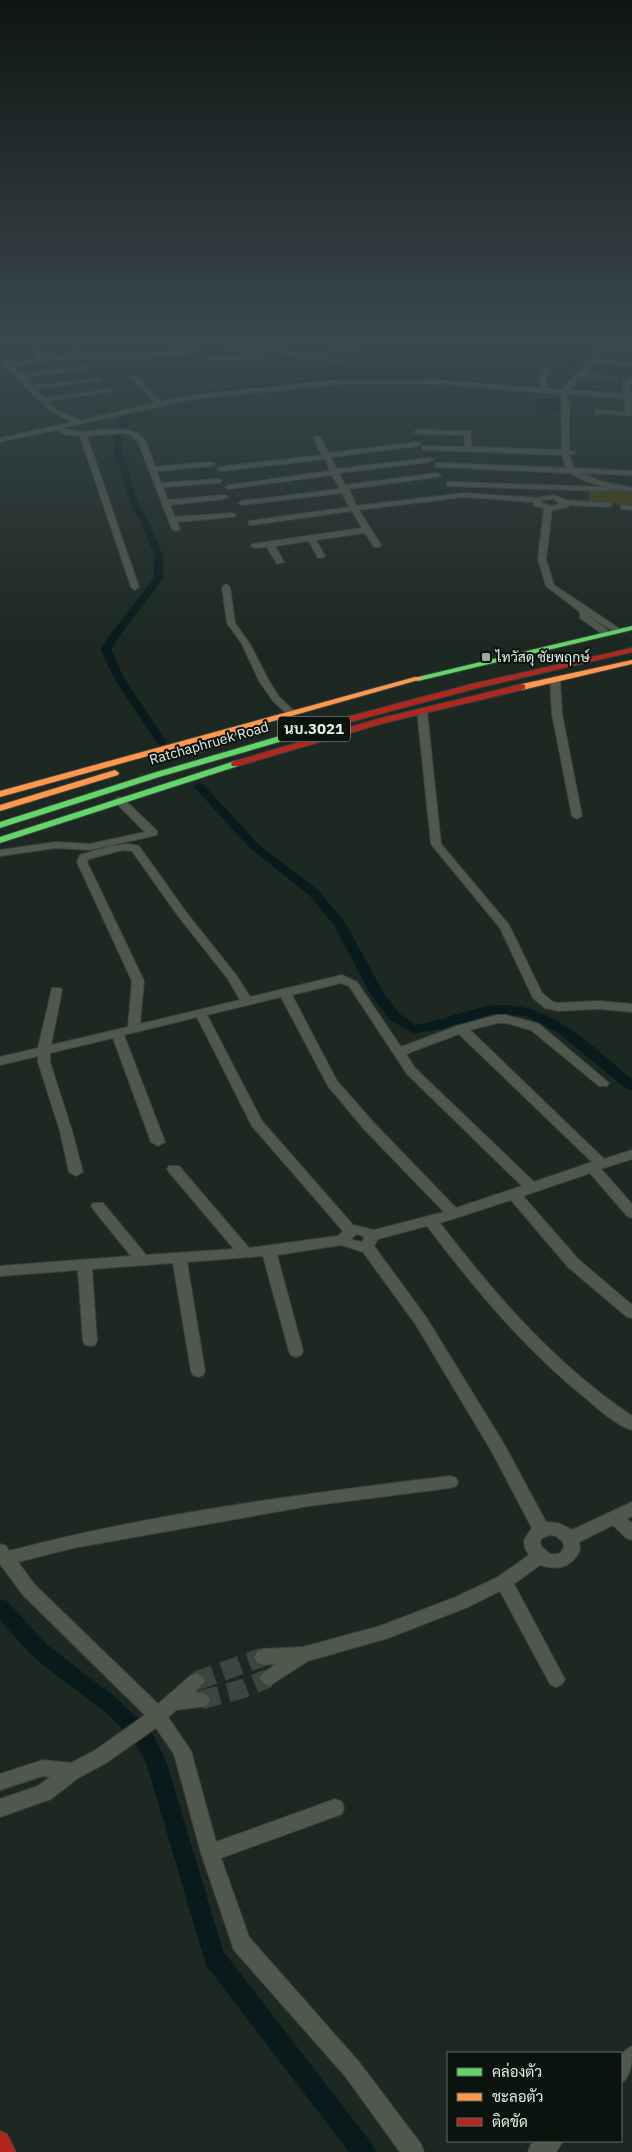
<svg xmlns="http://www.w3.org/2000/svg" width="632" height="2152" font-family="'IBM Plex Sans',Sarabun,sans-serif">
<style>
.green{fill:#42420d}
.water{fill:#081a1c}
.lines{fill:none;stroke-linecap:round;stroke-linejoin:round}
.canal{fill:#081a1c;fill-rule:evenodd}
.street-tunnel{stroke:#3a463f;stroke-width:19;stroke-dasharray:19 9;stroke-linecap:butt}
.street-casing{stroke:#39433d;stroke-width:2}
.fast-casing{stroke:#39433d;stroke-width:2}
.slow-casing{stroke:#39433d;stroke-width:2}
.jam-casing{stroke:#39433d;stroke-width:2}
.street{fill:#50584d;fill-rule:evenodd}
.fast{fill:#63d668;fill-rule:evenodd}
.slow{fill:#ff974d;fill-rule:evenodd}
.jam{fill:#b3261e;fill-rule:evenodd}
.poi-dot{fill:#9daaa2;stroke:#0a130d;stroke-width:2}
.labels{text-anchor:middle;stroke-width:4;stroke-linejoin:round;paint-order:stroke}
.far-poi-label{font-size:14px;fill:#e3f0e7;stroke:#0a130d;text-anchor:start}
.far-street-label{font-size:14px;fill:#e3f0e7;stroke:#0a130d}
.shield{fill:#0a130d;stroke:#a2aea6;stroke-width:1}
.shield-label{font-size:15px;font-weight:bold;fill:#e3f0e7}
</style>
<rect width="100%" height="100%" fill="#1c2821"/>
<!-- green -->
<path class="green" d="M621,488L632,490V508L624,507L623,505L589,501V489Z"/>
<!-- water -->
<g class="water">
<path d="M548,344H590L577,366L537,362Z"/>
<path d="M535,398H558L560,411L537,410Z"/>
</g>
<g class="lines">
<!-- canal -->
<g class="canal">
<path d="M398,375L632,392V396L398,379L332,381L217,393L131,412L132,416L126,422L128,427L122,434V452L140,507L148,519L163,556V579L117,639L111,650L125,680L167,742L162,745L158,744L115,680L101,650L109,636L153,579L155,556L140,519L132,507L114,452V434L120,427L118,422L124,413L0,440V436L217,389L332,377Z"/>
<path d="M199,783L203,784L258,844L318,890L346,924L384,994L400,1014L415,1025C441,1021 465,1010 490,1006C547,998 591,1046 632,1079V1090L627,1089L558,1033L526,1016L492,1014L441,1029L413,1033L390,1020L371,995L334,925L310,896L250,848L195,788L193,786Z"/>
<path d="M0,1599L7,1601L47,1645L114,1696L151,1731L166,1761L223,1951L372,2144L376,2152H349L206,1965L146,1762C123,1715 72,1691 34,1657C22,1646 11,1632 0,1620Z"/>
</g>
<!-- street-tunnel -->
<g class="street-tunnel">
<path d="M196,1681L263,1657"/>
<path d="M201,1700L242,1689L269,1678"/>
</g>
<!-- street casing -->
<g class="street-casing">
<g id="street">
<path d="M33,344H39L43,358L72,356V344H78V355L195,351L198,353L195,355L58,360L13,366L20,374L88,366L89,367L86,369L24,377L32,386L101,378L102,379L99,381L36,389L44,398L112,389L113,390L110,392L48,401L56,410L81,420L155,403L133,378L136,376L161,402L193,395L338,380H438L539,388L542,369L545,367L548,369L545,388L563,390L571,378L584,368L597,344L632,349V353L601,349L595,359L632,363V367L593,363L589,370L584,374L615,377L618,379L617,380L579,378L570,390L625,394L622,387L624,382L632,378V382L629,387L632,395L631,415L597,414L594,412L597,410L625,412V399L568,394L566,396L569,400V451L577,453L569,455L574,468L632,471V475L581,473L600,481L632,488V492L610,488L607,491L447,486V482H450L604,487L585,481L570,473L436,467V463H439L566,468L562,455L425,450H422V446L465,447L464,435L418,434L414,432L418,430L470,431L472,447L562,450L561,394L438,384H338L193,399L62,428C86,439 130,417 145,441C149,448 152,458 155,467L211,462L215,464L211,466L157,471L161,483L218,479L222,481L218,483L163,487L168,500L224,495L228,497L224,499L170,505L175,517L232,513L236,515L232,517L177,522L180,529L176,531L172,529L138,442L130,435L126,433L87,436L139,587L135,590L131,587L80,436L67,435L55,430L0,442V438L73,422L52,412L0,361V355L10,363L37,359Z"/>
<path d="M218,344H237L267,348L271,346L273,349L348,361L345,363L269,353L259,360H206V358L208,357L257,356L263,352Z"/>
<path d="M320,344H342L359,348L356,350Z"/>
<path d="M317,436L321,438L328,453L417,442L421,444L417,446L330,457L337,469L429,458L433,460L429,462L339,473L345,485L437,473L441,475L437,477L349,489L356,506L464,493L536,498L554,495L566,500L611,503L612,505L608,507L569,505L568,507L552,510L546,559L554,585L623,631L616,633L588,615L612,634L605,636L580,618V612L546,586L538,559L544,508L534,506V502L464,497L359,510L381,545L380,547H374L365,533L316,540L325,556L321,558H318L309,541L275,546L284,562L277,564L267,547L255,548L251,546L252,544L362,528L352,511L252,525H249V521L349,507L342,493L242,505L238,503L242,501L340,489L332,475L229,489L225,487L229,485L330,471L325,459L221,471L217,469L221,467L322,455L313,438ZM553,499L560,504L551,506L541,503L543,500Z"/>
<path d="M621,505L632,506V510L621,509Z"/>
<path d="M226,584L230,587L235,623L250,644L269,681L279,697L293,710V714H287L273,701L259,681L242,644L227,623L222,587Z"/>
<path d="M555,676L560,679L562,714L582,816L577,819L572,816L552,714L550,679Z"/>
<path d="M422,708L427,711L441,844L509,925L542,993L553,1002L558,1003L598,1001L632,1004V1012L598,1009L558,1011L545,1008L533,998L500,928L431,844L417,711Z"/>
<path d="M119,797L123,798L157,831V835L90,850L56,848L0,856V850L56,842L90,844L145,832L115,802L114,800Z"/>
<path d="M129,844L139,846L186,912L237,976L250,997L342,975L346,977L357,982L401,1047L457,1026L497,1015H506L539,1024L609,1083L607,1086H599L531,1030L506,1023H497L470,1030L604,1159L632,1150V1159L601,1169L632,1204V1218L627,1216L590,1173L523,1196L578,1259L632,1305V1318L627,1317L568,1267L511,1200L440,1223C496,1296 555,1364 632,1416V1430C616,1425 600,1411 588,1400C525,1350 475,1289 427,1226L378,1239L374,1246L426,1317L504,1444L546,1522L558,1523L572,1530L632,1502V1516L627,1519L632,1523V1540L626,1538L613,1525L579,1542L580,1550C572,1567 558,1571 540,1565L514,1584L562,1674L565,1679L562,1684L556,1687L550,1684L500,1591L468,1607L388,1638L308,1661L269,1686L263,1683L260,1678L263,1673L276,1664L263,1665L257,1662L254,1657L257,1652L263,1649L303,1647L380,1626L456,1597L498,1577L529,1555L525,1548L524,1540L532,1528L492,1452L416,1325L363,1252L341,1245L277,1255L303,1351L301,1355L296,1357L291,1355L289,1351L263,1256L187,1262L205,1371L203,1375L198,1377L193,1375L191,1371L173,1263L92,1269L97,1341L95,1345L90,1346L85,1345L83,1341L78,1270L0,1276V1266L131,1256L93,1209L91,1206L93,1203H103L146,1255L234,1249L169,1172L167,1169L169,1166H179L249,1248L338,1236L343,1231L252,1126L197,1017L124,1035L165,1142L158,1146L151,1142L113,1038L50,1053V1062L72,1131L83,1172L76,1176L69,1172L60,1131L38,1062V1056L0,1065V1057L38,1048L52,988H60L62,990L51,1045L128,1027L132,981L77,862L80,855L110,846ZM123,850L132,851L178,916L228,979L240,1000L140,1024L144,981L87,862L89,859ZM341,983L349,986L407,1074L522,1186L456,1208L374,1123L337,1081L292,995ZM281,997L328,1086L364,1129L444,1212L374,1230L353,1225L262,1121L207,1015ZM459,1034L592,1162L534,1182L415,1068L406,1054ZM357,1234L363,1236L364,1239L362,1242L353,1240L352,1238ZM550,1535L556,1536L563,1542L564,1548L559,1554H550L541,1546L540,1541L542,1538Z"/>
<path d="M450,1476L456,1478L458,1482L456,1486L450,1488L309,1506L73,1548L18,1562L35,1585L158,1704L190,1676L196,1673L202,1676L205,1681L195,1692L207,1694L210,1700L207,1706L176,1710L168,1717L191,1751L216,1842L335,1799L342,1802L344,1808L342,1814L221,1858L249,1937L359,2062L421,2144L424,2152H400L345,2076L234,1950L201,1853L174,1754L156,1728L106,1763L78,1778L51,1799L0,1817V1799L38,1786L50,1777L43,1776L0,1790V1774L43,1760L71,1763L94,1751L145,1715L23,1595L0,1564V1544L6,1546L9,1551C153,1513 303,1494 450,1476Z"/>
<path d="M632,2046C632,2060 632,2077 621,2083C620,2069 617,2052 632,2046Z"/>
<path d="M536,2141H563L556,2152H528L531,2144Z"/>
</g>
</g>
<!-- fast casing -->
<g class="fast-casing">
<g id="fast">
<path d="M632,626V630L418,681L414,679L418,677Z"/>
<path d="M331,721L334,722V726L159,777L0,828V822L153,773Z"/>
<path d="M235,761L238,762V766L0,843V837Z"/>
</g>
</g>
<!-- slow casing -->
<g class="slow-casing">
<g id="slow">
<path d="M632,660V664L522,690L518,687L522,684Z"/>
<path d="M415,677H421L422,679L252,727L201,752H195L194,750L220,736L0,797V791Z"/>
<path d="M115,770L119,773L118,775L0,811V805Z"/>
</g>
</g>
<!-- jam casing -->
<g class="jam-casing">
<g id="jam">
<path d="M632,648V652L473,689L331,727L327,724L328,722L472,684Z"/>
<path d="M522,684L525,685V689L384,723L238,766H232L231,764L232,762L378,719Z"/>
<path d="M0,2131L7,2134L16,2152H0Z"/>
</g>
</g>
<!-- street -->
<use href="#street" class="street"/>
<!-- fast -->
<use href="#fast" class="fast"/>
<!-- slow -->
<use href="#slow" class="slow"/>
<!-- jam -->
<use href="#jam" class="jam"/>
</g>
<!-- sky -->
<linearGradient id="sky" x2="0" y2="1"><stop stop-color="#0f1612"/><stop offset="0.53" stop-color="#3a484e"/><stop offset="1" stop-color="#3a484e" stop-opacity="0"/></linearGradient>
<rect width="632" height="646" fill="url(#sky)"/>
<!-- markers -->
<rect class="poi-dot" x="481" y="652" width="10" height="10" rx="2.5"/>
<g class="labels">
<!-- far-poi labels -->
<g class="far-poi-label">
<text x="496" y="662">ไทวัสดุ ชัยพฤกษ์</text>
</g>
<!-- far-street labels -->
<g class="far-street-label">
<text transform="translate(209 743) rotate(-16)" y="5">Ratchaphruek Road</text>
</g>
<!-- shield labels -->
<rect class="shield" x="278" y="716.5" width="72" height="25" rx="4"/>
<g class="shield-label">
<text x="314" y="734">นบ.3021</text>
</g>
</g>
<!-- legend -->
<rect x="447" y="2052" width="175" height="90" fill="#0a130d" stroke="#616b64"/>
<rect x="457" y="2068" width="25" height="8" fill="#63d668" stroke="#616b64"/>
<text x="492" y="2077" font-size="15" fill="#e3f0e7">คล่องตัว</text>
<rect x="457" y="2093" width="25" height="8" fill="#ff974d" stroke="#616b64"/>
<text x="492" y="2102" font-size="15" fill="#e3f0e7">ชะลอตัว</text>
<rect x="457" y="2118" width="25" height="8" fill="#b3261e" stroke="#616b64"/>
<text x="492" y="2127" font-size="15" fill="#e3f0e7">ติดขัด</text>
</svg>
